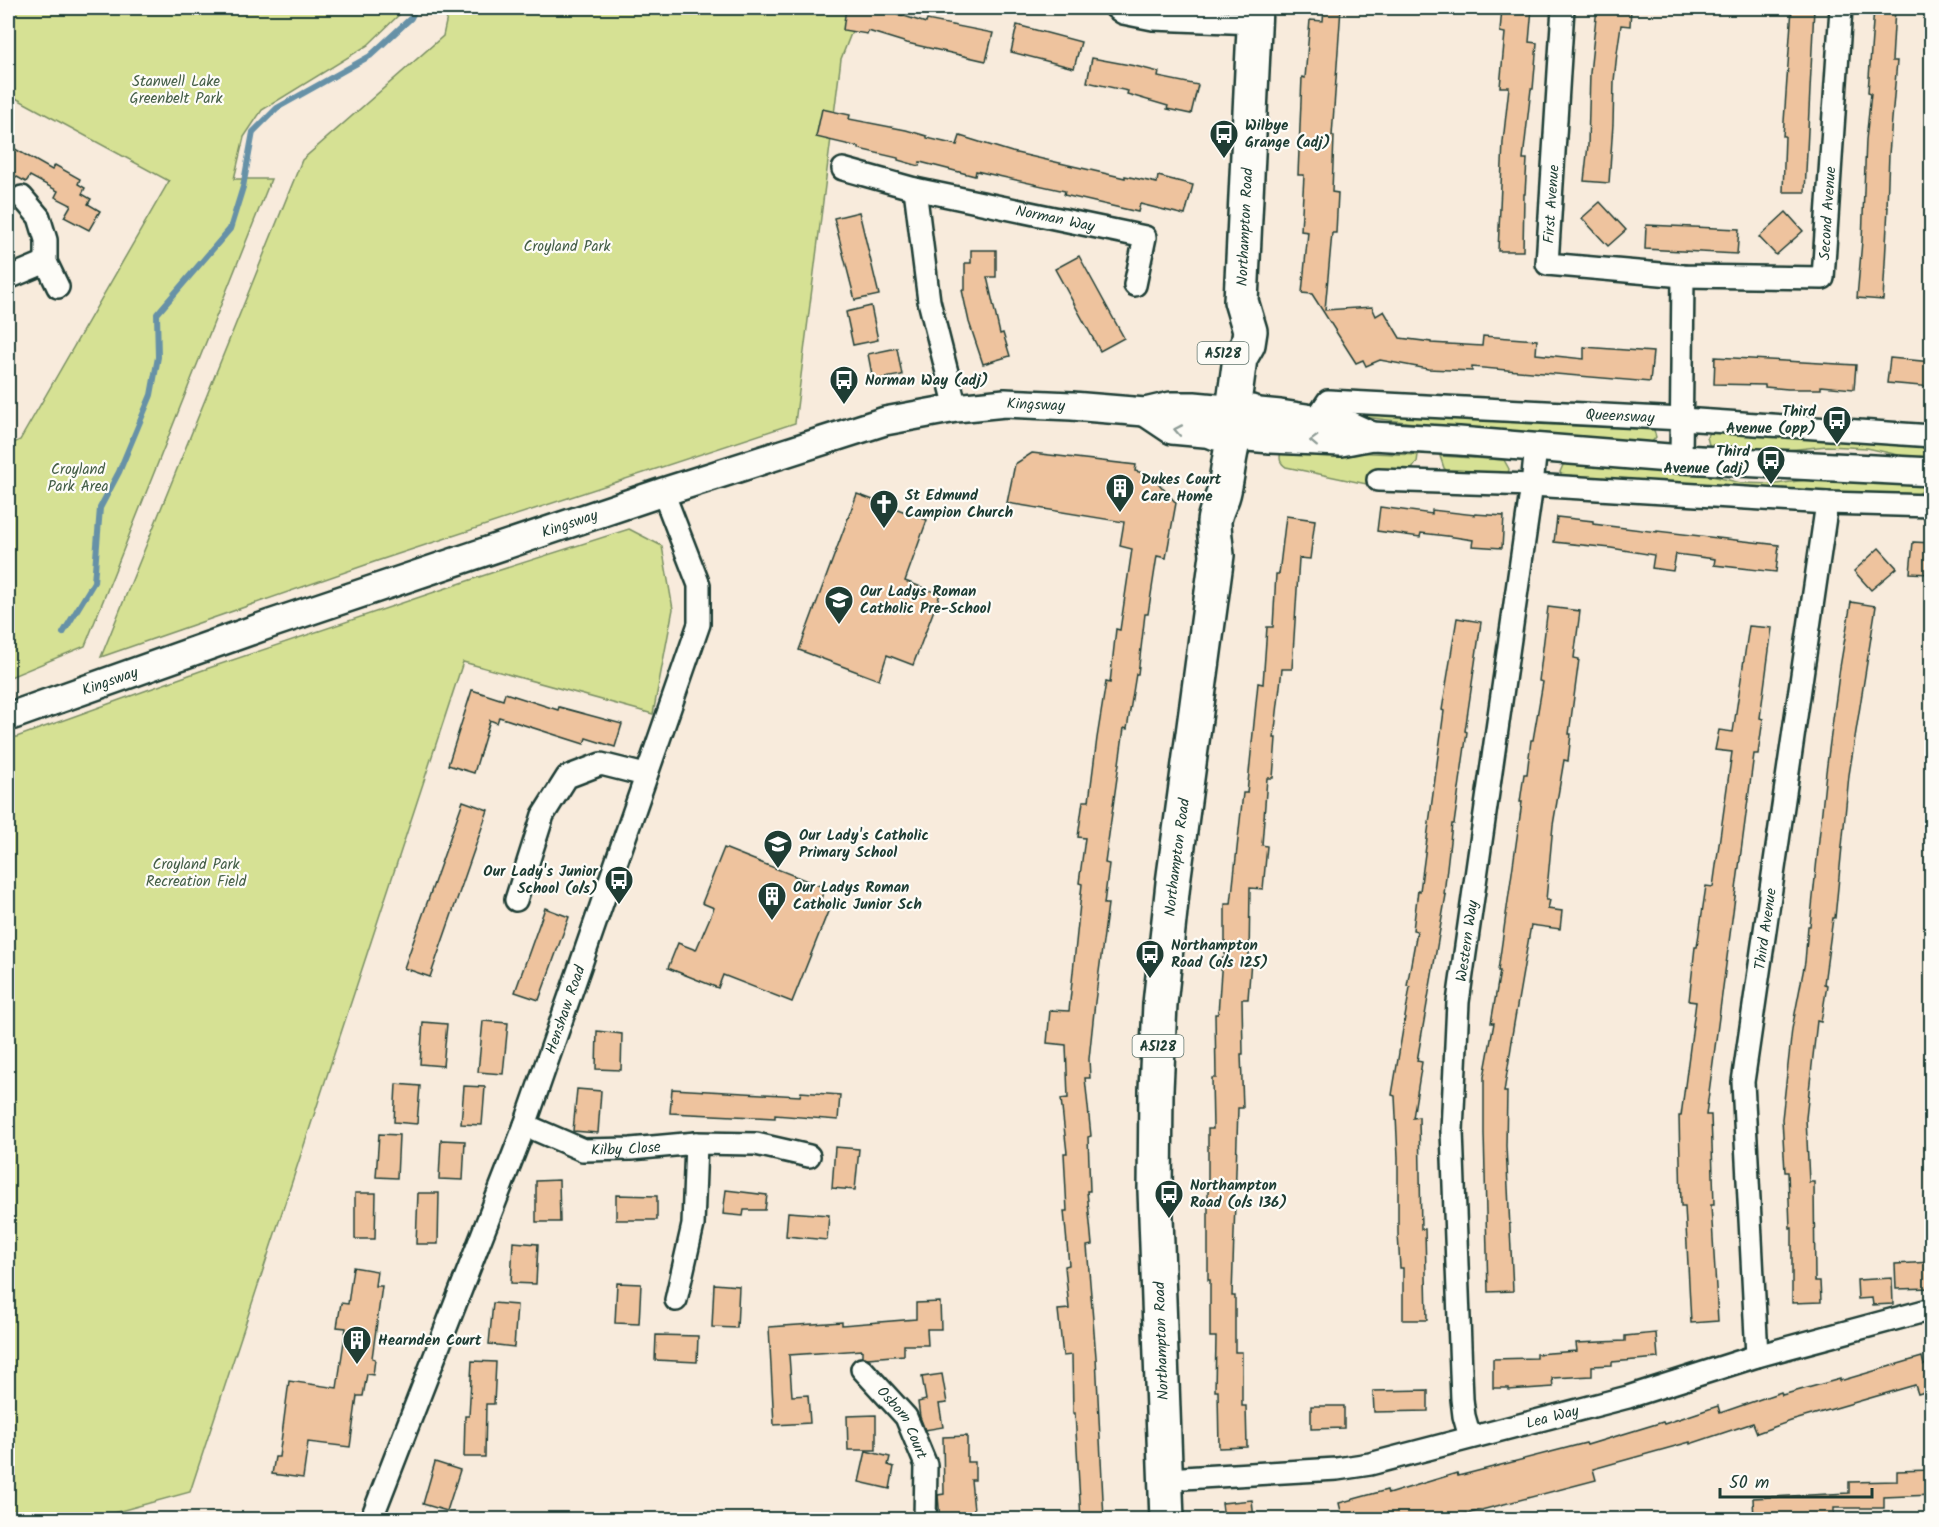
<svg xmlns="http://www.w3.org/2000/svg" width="1939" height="1527" font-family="Kalam,sans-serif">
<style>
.green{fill:#d6e194;stroke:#7a8f64;stroke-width:1.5}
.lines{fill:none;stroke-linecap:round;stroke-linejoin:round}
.stream{stroke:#6691a7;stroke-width:6}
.building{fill:#eec39e;stroke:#1f3d34;stroke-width:1.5}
.minor-casing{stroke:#1f3d34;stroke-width:26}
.tertiary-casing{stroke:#1f3d34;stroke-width:32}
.primary-casing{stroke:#1f3d34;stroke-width:38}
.minor{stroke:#fdfcf7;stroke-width:21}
.tertiary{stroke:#fdfcf7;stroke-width:27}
.primary{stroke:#fdfcf7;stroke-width:33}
.oneway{stroke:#8e9c96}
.labels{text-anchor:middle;stroke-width:4.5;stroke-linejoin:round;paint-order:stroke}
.shield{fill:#fdfcf7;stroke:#62766e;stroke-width:1.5}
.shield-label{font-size:14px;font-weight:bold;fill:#1f3d34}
.park-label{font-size:15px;fill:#445e47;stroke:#fdfcf7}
.poi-label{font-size:15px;font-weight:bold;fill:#1f3d34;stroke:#fdfcf7;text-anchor:start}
.street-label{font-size:15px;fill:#1f3d34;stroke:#fdfcf7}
</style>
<rect width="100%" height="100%" fill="#f8ebdc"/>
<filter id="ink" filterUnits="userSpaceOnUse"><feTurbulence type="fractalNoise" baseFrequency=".0167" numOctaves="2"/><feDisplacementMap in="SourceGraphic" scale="12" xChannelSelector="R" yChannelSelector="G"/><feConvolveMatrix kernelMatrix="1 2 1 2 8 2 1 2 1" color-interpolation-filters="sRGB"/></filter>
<g filter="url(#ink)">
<!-- green -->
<g class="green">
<path d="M8,8H406L368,45L262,110L244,137L234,179H271L85,646L8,678V446L20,440L169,181L8,94Z"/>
<path d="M449,8H861L841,59L795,423L377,561L101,657L302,160L443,36Z"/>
<path d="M1344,408L1647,426L1654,430L1656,437L1651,443L1540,438L1338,414Z"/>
<path d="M1712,430L1915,441L1926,451V461L1867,448L1827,446L1778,451L1717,448L1709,445L1707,437Z"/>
<path d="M1281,449L1418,455L1417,462L1412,469L1376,486L1286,467C1278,462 1280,457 1281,449Z"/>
<path d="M1440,456L1504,460L1509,469L1508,474L1449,473L1444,468Z"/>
<path d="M1570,463L1687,470L1741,483L1776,484L1828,477L1923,482L1922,491L1910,500L1562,476L1560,472L1563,465Z"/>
<path d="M629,529L662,546L673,609L653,714L463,662L190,1492L91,1519H8V740L203,670L497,571Z"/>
</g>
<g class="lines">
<!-- stream -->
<path class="stream" d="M63,633L94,582L100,508L119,472L151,395L158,357L157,314L230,229L243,187L253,132L277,108L370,56L411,18L416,8"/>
</g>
<!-- building -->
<g class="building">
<path d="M846,8H879L926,23L927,20L993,33L986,61L907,43L868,31L867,34L843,30Z"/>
<path d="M1324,8H1341L1332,136H1334L1332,192L1338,193L1336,233H1332L1325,310L1372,307L1376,316L1384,311L1400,338L1431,342V343L1482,346L1483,336L1537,340L1536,354L1584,359V347L1653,352L1650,382L1472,367V371L1428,369L1380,360L1366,366L1363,360L1356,363L1312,294L1302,293L1308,232L1301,231L1304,175H1298L1302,77L1305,78L1310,20L1323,21Z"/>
<path d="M1502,8H1532L1529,42L1537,43L1533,89H1531L1523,159H1527L1525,194H1524L1523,251H1498L1503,142L1509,87H1500L1505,33L1500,32Z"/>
<path d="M1597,8H1631L1630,26L1621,25L1617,53L1614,81L1613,124L1609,183L1584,181L1588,145L1590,73Z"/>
<path d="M1792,8H1814L1805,192H1783L1785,136H1783Z"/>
<path d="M1874,8H1895L1892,61H1897L1889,154L1887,207H1888L1883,300L1857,298L1862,241L1866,140L1871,93L1868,92Z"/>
<path d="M1017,25L1081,42L1074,68L1011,52Z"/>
<path d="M1092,58L1135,66L1159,72L1158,77L1198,85L1191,114L1167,109L1168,106L1127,94L1128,91L1087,82Z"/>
<path d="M822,109L850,115L849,119L906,130L927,136V138L957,145L960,136L1012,152L1125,178V176L1157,183L1158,176L1193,185L1185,215L1140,204L1138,212L1064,195L1065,191L976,171L975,176L920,162L919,166L898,160V158L859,149V147L816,137Z"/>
<path d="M8,145L52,170L55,165L80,179L78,184L85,188L82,194L91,199L88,204L100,211L89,230L64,217L71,205L55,197L58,191L30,176L26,182L8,172Z"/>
<path d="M1600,202L1626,230L1608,246L1582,218Z"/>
<path d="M859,212L879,295L855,300L834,218Z"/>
<path d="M1786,212L1803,231L1776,255L1759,237Z"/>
<path d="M1646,225L1739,229L1737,254L1645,249Z"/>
<path d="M971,250H996V277H987L1000,334L1003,333L1010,356L983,364L969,322L962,290H965V263H971Z"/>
<path d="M1079,256L1124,338L1100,351L1055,269Z"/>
<path d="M871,306L878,340L853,345L846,312Z"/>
<path d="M897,348L902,375L873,380L868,354Z"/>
<path d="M1715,357L1856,365L1854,389L1821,386V389H1788L1765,387V385L1714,384Z"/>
<path d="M1890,358L1932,362V387L1887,383Z"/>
<path d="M1032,453L1136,465L1135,471L1151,475L1176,503L1166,558L1157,556L1148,614H1145L1138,674H1136L1127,729L1124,728L1105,863L1109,864L1104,904H1108L1095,1002L1089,1059L1090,1078H1085L1091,1136L1088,1137L1090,1191H1087L1092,1245L1087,1246L1096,1357L1104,1520H1081L1075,1413H1073L1072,1355L1063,1356L1058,1310L1069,1309L1065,1266L1069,1265L1064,1211H1067L1064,1153H1067L1061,1099L1068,1098L1066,1045L1047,1043L1050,1010L1069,1011L1082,884L1079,883L1085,838L1078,837L1083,801H1089L1097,738L1106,682L1110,683L1116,629L1120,630L1132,549L1120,546L1124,522L1007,503L1015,464Z"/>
<path d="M857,494L927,520L905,581L940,594L913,665L887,655L879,680L799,650Z"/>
<path d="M1380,507L1432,514V510L1475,515V514L1504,516L1502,548L1472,546L1473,540L1447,536L1421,533L1420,537L1377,531Z"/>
<path d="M1286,516L1315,520L1310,559L1299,558L1292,669H1282L1274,738H1276L1273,778H1267L1262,845L1267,846L1263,889L1250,888L1249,960H1251L1248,999H1242L1243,1054H1241L1243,1108H1238L1232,1296H1235V1352H1242V1406H1246L1247,1447L1219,1448L1218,1391H1215L1216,1337H1210V1280H1208V1129H1213L1212,1078H1216L1215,1014H1218L1222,958H1225V904H1231L1243,793H1247L1258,683L1263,684L1267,627H1273L1276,574H1279Z"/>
<path d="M1557,517L1593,521V524L1657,532V531L1779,545L1776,572L1714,565L1715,559L1676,554L1673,571L1652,568L1654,555L1611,548L1554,542Z"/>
<path d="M1913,542L1932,543L1929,574L1910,573Z"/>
<path d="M1879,548L1897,568L1871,590L1854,571Z"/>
<path d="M1851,602L1876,606L1849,775L1835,918H1833L1824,984L1827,985L1821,1022L1817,1021L1806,1118L1809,1182H1814L1815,1281H1820L1821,1302L1792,1303V1228H1790L1788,1172H1785L1782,1119L1792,1029L1805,962L1808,926H1810L1826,772L1840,667Z"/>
<path d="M1548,607L1580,611L1574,658L1579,659L1569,734H1571L1568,761L1564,760L1553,825L1546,900H1550L1548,909L1562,911L1560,929L1531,925L1511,1041H1512L1504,1092H1507L1506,1146L1513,1291L1488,1292L1484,1133V1077L1494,1023H1491L1500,971H1498L1522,802H1520L1524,774H1527L1531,740H1533L1543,682L1539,681Z"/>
<path d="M1457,618L1481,622L1465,731L1467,732L1454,824H1452L1444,894L1446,895L1417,1061L1422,1062L1413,1118L1419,1117L1421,1229H1425L1427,1320H1403V1268H1400L1398,1233V1157L1395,1096L1392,1095L1410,987L1407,986L1417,931L1413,930L1418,890L1420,891L1444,711L1442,710Z"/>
<path d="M1749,626L1772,628L1760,718L1763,719L1758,754H1754L1706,1115H1711L1714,1205H1711L1718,1321L1691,1323L1685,1206H1681L1679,1116H1681L1696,1002L1689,1001L1695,947H1697L1706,886L1713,887L1732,752L1715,750L1719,730L1733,732Z"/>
<path d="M472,690L503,700L505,693L558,710L559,707L622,724L615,747L586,738L584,744L499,717L497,723L490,720L474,773L448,765Z"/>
<path d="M463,801L488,810L430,977L404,968Z"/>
<path d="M724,848L825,888L819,904L829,909L792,1002L723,975L718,988L668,968L678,943L696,950L714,908L702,903Z"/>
<path d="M545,908L569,917L539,1000L515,992Z"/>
<path d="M483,1021L508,1023L503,1074L478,1072Z"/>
<path d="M423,1022L447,1024L443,1066L420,1064Z"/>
<path d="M597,1031L622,1034L621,1070L596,1069Z"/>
<path d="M396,1084L420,1086L417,1124L394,1122Z"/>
<path d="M464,1086L485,1087L482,1125L461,1124Z"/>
<path d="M577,1089L601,1091L598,1133L573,1131Z"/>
<path d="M672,1089L800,1096L801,1092L840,1095L838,1120L775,1115V1118L670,1113Z"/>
<path d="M379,1134L399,1135L397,1178L376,1177Z"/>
<path d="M441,1140L465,1141L463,1180L439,1179Z"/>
<path d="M835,1147L859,1149L855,1190L832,1188Z"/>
<path d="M559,1180L560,1222H536V1181Z"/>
<path d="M726,1190L767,1195L765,1210H744L743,1216L723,1214Z"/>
<path d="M355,1193H376L375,1239H355Z"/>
<path d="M418,1193H439L438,1244H416Z"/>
<path d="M616,1195L657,1196V1220H616Z"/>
<path d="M788,1212L829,1215L827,1240L786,1236Z"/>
<path d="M513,1242L538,1244L536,1284L511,1283Z"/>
<path d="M1932,1262V1288L1896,1289L1895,1264Z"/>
<path d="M353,1267L377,1271L375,1286H382L372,1358L375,1359L373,1375L367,1374L363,1396H357L350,1447L308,1442L303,1478L272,1474L275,1457H279L289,1381L337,1388L346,1328L337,1327L341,1303L348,1304Z"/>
<path d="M1892,1278L1893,1304L1873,1305L1872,1298L1858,1299L1857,1280Z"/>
<path d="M617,1283L641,1284L639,1324L615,1323Z"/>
<path d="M714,1284L739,1286L737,1328L712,1327Z"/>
<path d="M940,1302L941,1329H927L928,1345H904V1355L868,1358L862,1357V1350L789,1355L792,1396L808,1395L810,1423L774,1425L769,1327L842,1322V1325L916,1319V1303Z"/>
<path d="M493,1303L517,1305L514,1347L489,1344Z"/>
<path d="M1656,1333L1658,1358L1612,1362V1365L1592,1366V1376L1552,1378L1553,1387L1509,1390V1388H1493V1359L1536,1358V1354L1577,1351L1576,1343L1625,1341V1336Z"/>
<path d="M656,1335L698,1336L697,1362L655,1360Z"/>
<path d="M1922,1357L1924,1365L1932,1363V1390L1918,1394L1915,1385L1791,1421L1757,1433L1753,1423L1690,1444V1442L1593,1469L1596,1480L1443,1520H1343L1339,1503L1387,1490L1388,1494L1457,1473L1458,1476L1586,1443L1587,1445L1663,1422L1664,1424L1718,1406L1720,1413L1781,1392L1782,1395L1840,1379V1381Z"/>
<path d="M472,1361L496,1362L494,1404H486L485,1457H464L465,1416H469Z"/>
<path d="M942,1374L947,1403L939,1404L943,1427L925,1430L920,1417L918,1402L926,1400L922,1377Z"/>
<path d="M1428,1390V1411L1374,1412L1373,1391Z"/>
<path d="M1311,1406H1344V1428L1311,1429Z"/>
<path d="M876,1415V1450H848L847,1416Z"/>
<path d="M967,1436V1462H975V1480H971L975,1520H940L938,1495L944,1494L943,1437Z"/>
<path d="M866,1451L890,1457L888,1465L894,1467L890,1489L859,1482Z"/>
<path d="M435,1462L460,1470L447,1511L423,1504Z"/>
<path d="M1932,1470V1495L1884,1497V1508H1834V1518L1754,1520L1753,1498L1849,1493V1482L1897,1481V1471Z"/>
<path d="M1252,1500L1254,1520H1224L1222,1503Z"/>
</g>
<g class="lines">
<!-- minor casing -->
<g class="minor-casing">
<g id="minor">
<path d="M1116,8L1123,13L1153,19L1255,23"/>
<path id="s1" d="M1563,8L1547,264L1683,276L1823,278L1841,8"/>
<path id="s2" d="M843,169L915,189L1145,237L1135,285"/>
<path d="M915,189L929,301L956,408"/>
<path d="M22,197L39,217L46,240V262L58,287"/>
<path d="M8,278L46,262"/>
<path id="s3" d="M1316,419L1328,401L1682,419L1932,436"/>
<path d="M1681,459L1683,276"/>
<path d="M1378,480L1532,485L1827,503L1932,506"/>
<path d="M516,900L543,815L567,777L601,764L645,775"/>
<path id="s4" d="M525,1125L583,1150L631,1149L696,1143L756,1144L809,1156"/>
<path d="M676,1300L693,1225L696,1143"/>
<path id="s5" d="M1757,1356L1743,1082L1827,503"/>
<path id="s6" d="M862,1369L906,1417L926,1465L925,1520"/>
<path id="s7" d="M1470,1437L1464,1416L1462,1399L1452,1131L1458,1002L1532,485L1536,447"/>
<path id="s8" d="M1166,1479L1337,1469L1370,1464L1628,1397L1757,1356L1932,1309"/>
<path id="s9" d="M371,1520L525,1125L699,624V585L663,492"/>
</g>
</g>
<!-- tertiary casing -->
<g class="tertiary-casing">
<g id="tertiary">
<path d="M1145,412L1172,430L1270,439L1341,442L1372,436L1459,441L1681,459L1932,472"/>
<path id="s10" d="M8,717L270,624L663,492L885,421L956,408L1005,403L1072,406L1145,412L1171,406H1194L1280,414L1346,424L1372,436"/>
</g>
</g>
<!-- primary casing -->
<g class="primary-casing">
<g id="primary">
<path id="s11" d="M1216,433L1227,421L1233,410L1240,358L1248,344L1250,331L1241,301L1255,8"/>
<path id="s12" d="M1167,1520L1155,1190L1156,1090L1160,1004L1173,883L1217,555C1216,544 1214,533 1214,522C1215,510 1222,502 1224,491C1231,460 1228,435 1251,412"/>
</g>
</g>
<!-- minor -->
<use href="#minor" class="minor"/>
<!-- tertiary -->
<use href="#tertiary" class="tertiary"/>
<!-- primary -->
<use href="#primary" class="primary"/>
</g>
<!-- one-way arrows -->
<defs><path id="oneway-chevron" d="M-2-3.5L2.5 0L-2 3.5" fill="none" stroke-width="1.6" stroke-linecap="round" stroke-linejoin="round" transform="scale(1.5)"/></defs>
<g class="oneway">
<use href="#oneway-chevron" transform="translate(1178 430) rotate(-169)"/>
<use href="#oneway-chevron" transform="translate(1314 441) rotate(-178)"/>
</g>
</g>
<!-- icons -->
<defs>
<g id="bus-pin" transform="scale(1.5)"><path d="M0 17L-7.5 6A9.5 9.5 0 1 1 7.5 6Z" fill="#1f3d34" stroke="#fdfcf7"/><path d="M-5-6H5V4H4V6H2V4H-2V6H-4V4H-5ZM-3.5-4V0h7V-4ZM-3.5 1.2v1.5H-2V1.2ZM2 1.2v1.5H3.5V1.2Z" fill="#fff"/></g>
<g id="building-pin" transform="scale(1.5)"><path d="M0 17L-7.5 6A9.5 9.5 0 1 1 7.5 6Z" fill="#1f3d34" stroke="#fdfcf7"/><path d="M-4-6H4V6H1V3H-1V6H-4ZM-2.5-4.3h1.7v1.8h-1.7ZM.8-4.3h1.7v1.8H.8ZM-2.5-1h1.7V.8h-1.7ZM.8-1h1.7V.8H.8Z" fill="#fff"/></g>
<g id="church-pin" transform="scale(1.5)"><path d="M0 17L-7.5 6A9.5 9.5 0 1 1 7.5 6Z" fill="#1f3d34" stroke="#fdfcf7"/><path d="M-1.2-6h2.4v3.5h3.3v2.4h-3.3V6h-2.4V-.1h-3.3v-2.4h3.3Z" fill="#fff"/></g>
<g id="school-pin" transform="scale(1.5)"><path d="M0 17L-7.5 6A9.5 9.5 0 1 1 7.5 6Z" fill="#1f3d34" stroke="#fdfcf7"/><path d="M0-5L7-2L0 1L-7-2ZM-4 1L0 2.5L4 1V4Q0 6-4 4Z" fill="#fff"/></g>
</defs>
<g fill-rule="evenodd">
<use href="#bus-pin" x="1224" y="134"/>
<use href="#bus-pin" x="844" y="380"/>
<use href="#bus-pin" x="1837" y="420"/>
<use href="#bus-pin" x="1771" y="460"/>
<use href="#building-pin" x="1120" y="488"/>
<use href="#church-pin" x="884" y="504"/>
<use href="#school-pin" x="839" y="600"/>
<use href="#school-pin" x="778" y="844"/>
<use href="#bus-pin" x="619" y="880"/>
<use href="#building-pin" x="772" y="896"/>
<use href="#bus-pin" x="1150" y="954"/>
<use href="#bus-pin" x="1169" y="1194"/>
<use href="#building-pin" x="357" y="1340"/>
</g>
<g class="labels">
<!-- shield labels -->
<g class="shield">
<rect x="1197.5" y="342" width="51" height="22" rx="4.5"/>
<rect x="1132.5" y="1035" width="51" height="22" rx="4.5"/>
</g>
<g class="shield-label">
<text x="1223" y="358">A5128</text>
<text x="1158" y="1051">A5128</text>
</g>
<!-- park labels -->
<g class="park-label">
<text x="176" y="86">Stanwell Lake<tspan x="176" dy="17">Greenbelt Park</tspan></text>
<text x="567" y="251">Croyland Park</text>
<text x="78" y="474">Croyland<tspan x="78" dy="17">Park Area</tspan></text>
<text x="196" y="869">Croyland Park<tspan x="196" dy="17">Recreation Field</tspan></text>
</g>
<!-- poi labels -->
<g class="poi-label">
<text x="1245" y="130">Wilbye<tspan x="1245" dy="17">Grange (adj)</tspan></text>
<text x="865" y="385">Norman Way (adj)</text>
<text x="1816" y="416" text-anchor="end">Third<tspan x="1816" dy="17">Avenue (opp)</tspan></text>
<text x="1750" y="456" text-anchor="end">Third<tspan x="1750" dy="17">Avenue (adj)</tspan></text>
<text x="1141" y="484">Dukes Court<tspan x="1141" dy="17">Care Home</tspan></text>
<text x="905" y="500">St Edmund<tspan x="905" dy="17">Campion Church</tspan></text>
<text x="860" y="596">Our Ladys Roman<tspan x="860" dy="17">Catholic Pre-School</tspan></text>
<text x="799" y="840">Our Lady's Catholic<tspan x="799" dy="17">Primary School</tspan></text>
<text x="598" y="876" text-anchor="end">Our Lady's Junior<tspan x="598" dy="17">School (o/s)</tspan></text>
<text x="793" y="892">Our Ladys Roman<tspan x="793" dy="17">Catholic Junior Sch</tspan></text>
<text x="1171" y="950">Northampton<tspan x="1171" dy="17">Road (o/s 125)</tspan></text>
<text x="1190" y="1190">Northampton<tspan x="1190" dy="17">Road (o/s 136)</tspan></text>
<text x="378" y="1345">Hearnden Court</text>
</g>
<!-- street labels -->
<g class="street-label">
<text transform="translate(1551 204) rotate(-86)" y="5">First Avenue</text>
<text dy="5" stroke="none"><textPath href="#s1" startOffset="598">Second Avenue</textPath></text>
<text dy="5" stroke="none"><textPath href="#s2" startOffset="218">Norman Way</textPath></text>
<text dy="5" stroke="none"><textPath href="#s11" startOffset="216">Northampton Road</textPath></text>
<text dy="5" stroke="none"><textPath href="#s10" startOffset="1078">Kingsway</textPath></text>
<text dy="5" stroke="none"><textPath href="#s3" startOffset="314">Queensway</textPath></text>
<text dy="5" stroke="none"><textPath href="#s10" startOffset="594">Kingsway</textPath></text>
<text dy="5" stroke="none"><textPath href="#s10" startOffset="108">Kingsway</textPath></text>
<text dy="5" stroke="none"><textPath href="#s12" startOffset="664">Northampton Road</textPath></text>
<text dy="5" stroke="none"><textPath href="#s5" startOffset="429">Third Avenue</textPath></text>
<text dy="5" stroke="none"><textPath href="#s7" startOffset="498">Western Way</textPath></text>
<text dy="5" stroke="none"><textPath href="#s9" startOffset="546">Henshaw Road</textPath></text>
<text dy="5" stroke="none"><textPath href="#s4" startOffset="106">Kilby Close</textPath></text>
<text transform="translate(1161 1341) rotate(-92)" y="5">Northampton Road</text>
<text dy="5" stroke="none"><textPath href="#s8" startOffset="393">Lea Way</textPath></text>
<text dy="5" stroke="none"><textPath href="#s6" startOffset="68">Osborn Court</textPath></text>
</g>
</g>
<!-- margin -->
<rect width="1939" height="1527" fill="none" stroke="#fdfcf7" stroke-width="30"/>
<rect x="15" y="15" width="1909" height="1497" fill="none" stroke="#1f3d34" stroke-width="2" filter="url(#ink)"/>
<!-- scale -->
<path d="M1720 1488v9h152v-9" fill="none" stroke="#1f3d34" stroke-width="3"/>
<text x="1729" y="1488" font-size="18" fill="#1f3d34" stroke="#fdfcf7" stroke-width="4.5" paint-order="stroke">50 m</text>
</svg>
